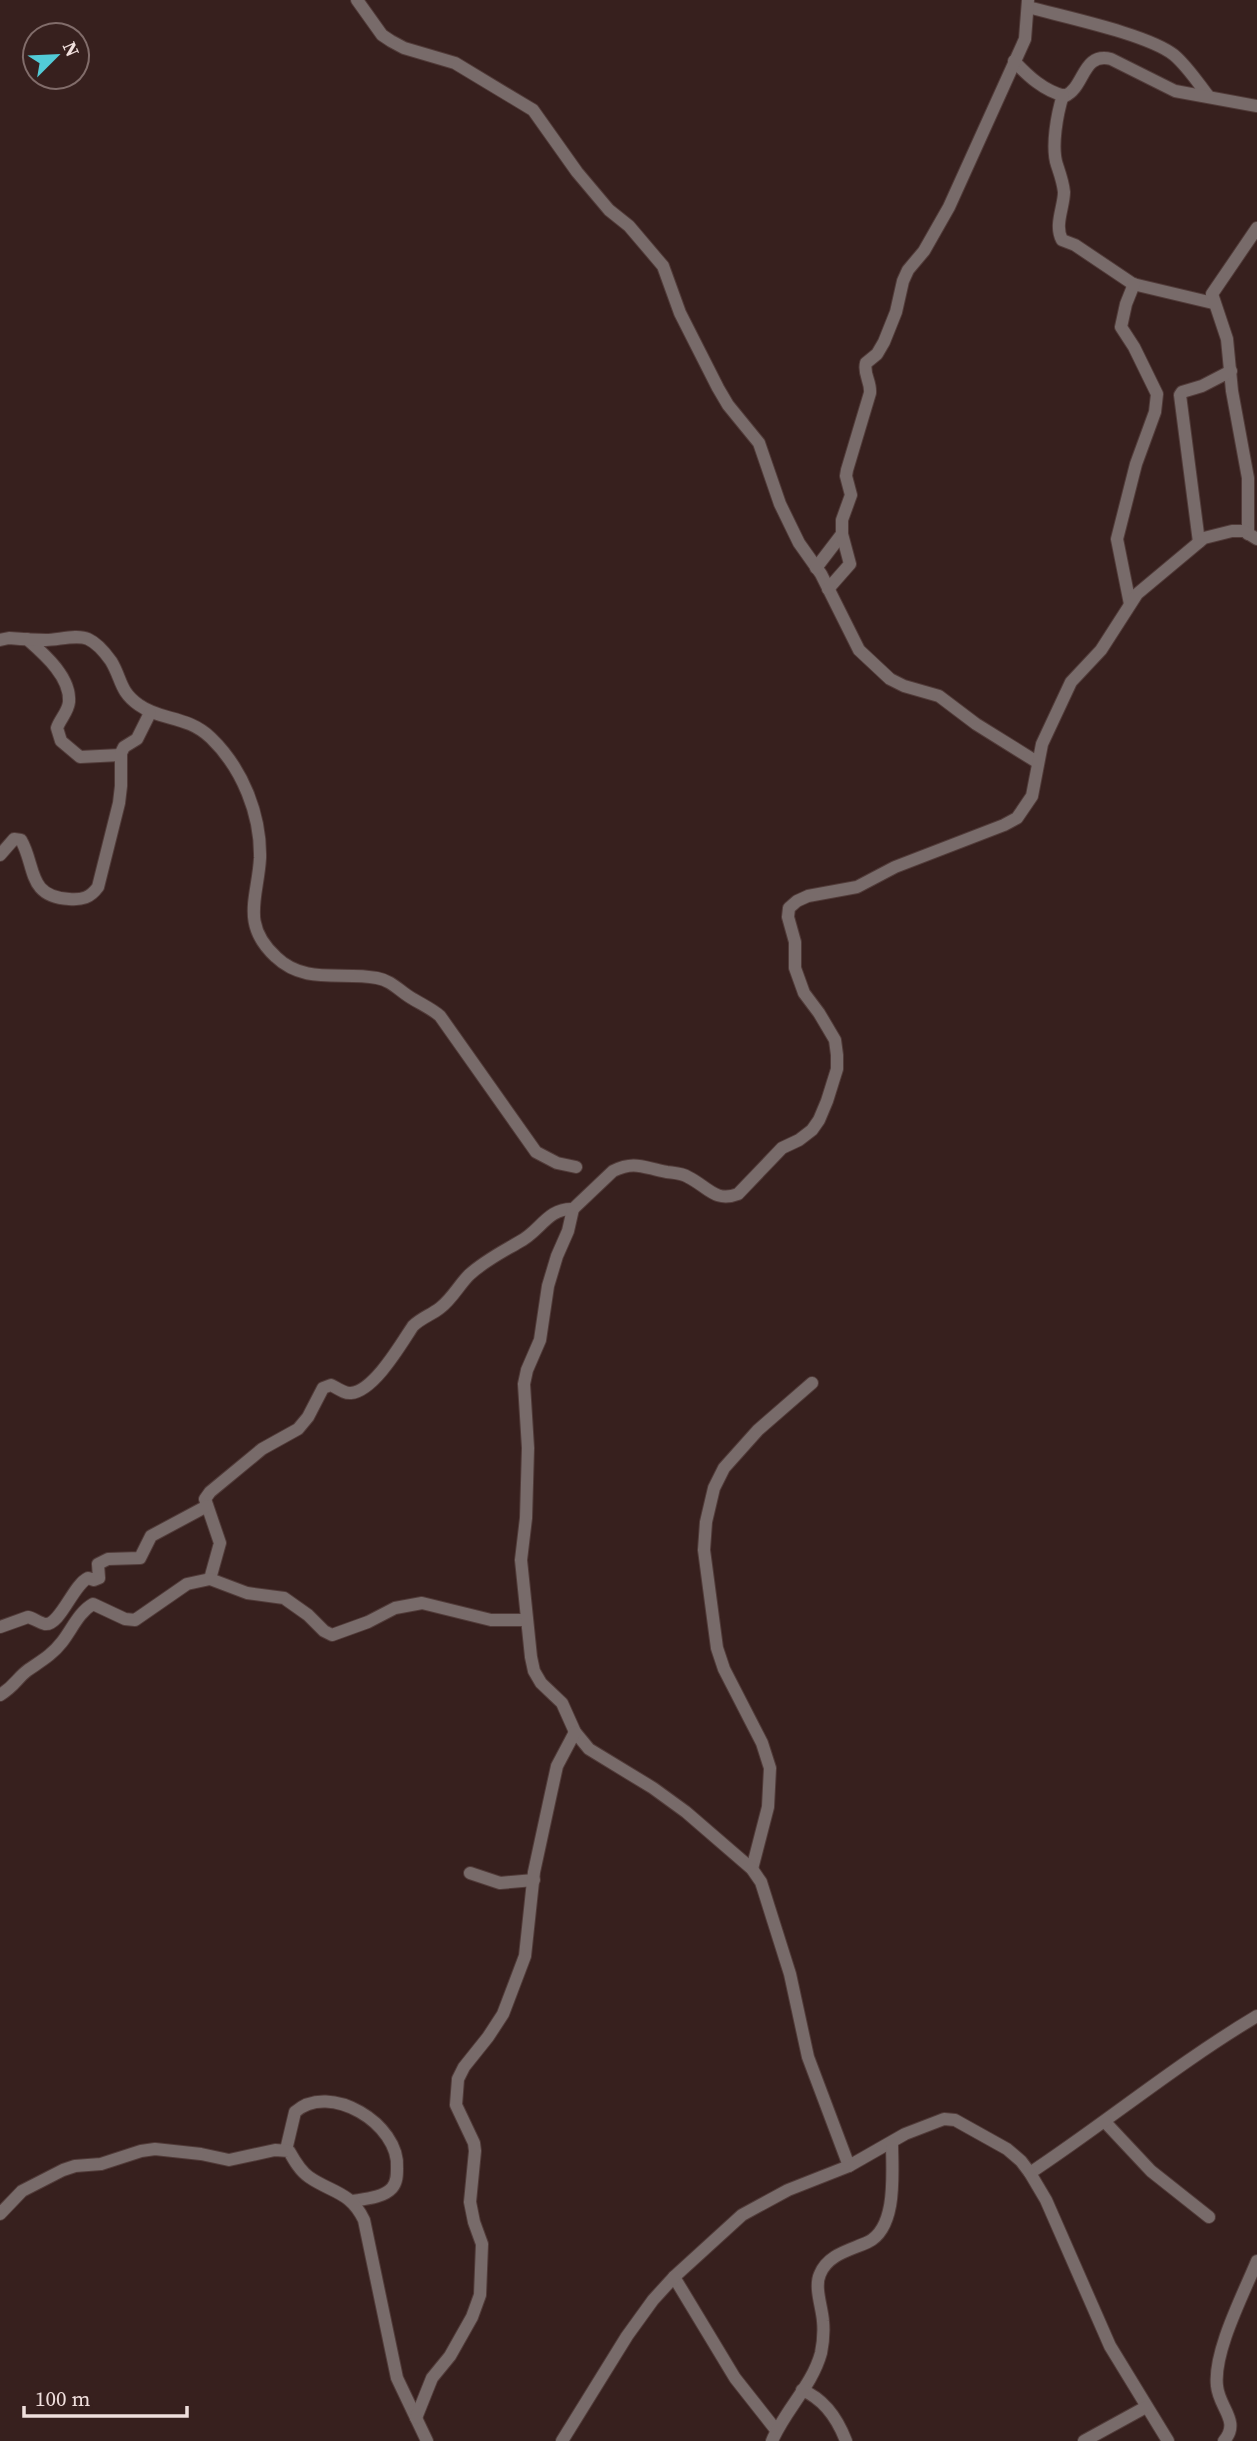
<svg xmlns="http://www.w3.org/2000/svg" width="1257" height="2441" font-family="'Source Serif 4',serif">
<style>
.lines{fill:none;stroke-linecap:round;stroke-linejoin:round}
.street-casing{stroke:#513b39;stroke-width:14}
.street{stroke:#786b6a;stroke-width:12}
</style>
<rect width="100%" height="100%" fill="#37201e"/>
<g class="lines">
<!-- street casing -->
<g class="street-casing">
<g id="street">
<path d="M357,0L382,35L391,41L404,48L455,63L533,110L577,172L609,210L629,226L663,266L680,313L718,388L728,405L759,443L780,504L799,543L821,574L859,650L890,679L904,686L939,696L976,724L1037,762"/>
<path d="M1028,7C1064,17 1147,34 1174,55C1188,67 1198,83 1209,97"/>
<path d="M1014,61C1028,76 1044,91 1065,96C1085,87 1082,52 1111,59L1175,91L1257,106"/>
<path d="M1063,95C1057,114 1051,147 1057,165C1060,174 1063,182 1064,192C1064,207 1054,225 1062,240L1075,245L1133,284L1213,303"/>
<path d="M1248,534V478L1232,391L1227,339L1212,294L1257,228"/>
<path d="M1199,542L1180,395L1182,392L1202,386L1231,371"/>
<path d="M816,568L842,534"/>
<path d="M828,589L850,564L842,534V520L851,495L846,476L847,470L870,393C871,381 863,374 866,363L877,354L884,342L896,312L903,281L908,270L924,251L949,207L1025,39L1028,0"/>
<path d="M1130,604L1117,539L1136,464L1155,412L1157,394L1134,347L1121,327L1126,304L1134,284"/>
<path d="M27,639C44,654 71,677 69,702C68,712 60,719 57,728L61,741L80,757L120,755"/>
<path d="M0,640L9,638C21,639 34,640 46,640C58,640 77,634 88,639C97,643 106,654 111,661C122,679 119,691 139,705C161,721 187,715 211,738C242,768 261,814 260,858C258,897 240,924 276,957C305,985 342,971 377,978C393,981 400,992 413,999C423,1005 432,1009 440,1016L536,1152L557,1163L576,1167"/>
<path d="M0,855L14,839L21,840C36,866 27,897 69,899C82,900 90,898 98,887L119,803L121,786V753L124,747L137,739L150,713"/>
<path d="M210,1579L220,1543L205,1499L210,1492L262,1449L298,1429L308,1417L323,1388L331,1385C337,1388 345,1394 351,1393C374,1391 401,1344 413,1326C421,1318 431,1315 440,1308C452,1299 459,1285 469,1275C484,1261 502,1252 519,1242C540,1232 547,1208 573,1209"/>
<path d="M0,1627L28,1617C33,1618 40,1623 45,1624C60,1626 73,1585 88,1578L94,1580L99,1578L98,1564L108,1559L140,1558L151,1536L207,1506"/>
<path d="M0,1695C15,1686 17,1678 28,1670C41,1661 52,1655 62,1642C72,1629 79,1612 93,1604L125,1619L135,1620L187,1584L210,1579L247,1593L284,1598L308,1615L324,1631L332,1635L368,1622L395,1608L422,1603L491,1620H526"/>
<path d="M752,1869L768,1807L770,1768L762,1743L724,1669L717,1648L704,1550L706,1522L714,1488L724,1468L758,1430L812,1383"/>
<path d="M470,1873L500,1883L534,1880"/>
<path d="M1105,2122L1151,2171L1209,2217"/>
<path d="M286,2150L295,2112C329,2081 400,2124 397,2168C397,2175 397,2182 392,2188C383,2198 364,2199 352,2201"/>
<path d="M849,2166L808,2057L790,1974L761,1882L752,1869L686,1812L653,1788L589,1749L575,1732L562,1703L541,1683L534,1671L531,1657L521,1560L526,1518L528,1448L524,1384L527,1370L540,1340L548,1286L557,1256L568,1231L573,1209L613,1171C635,1160 644,1168 667,1172C674,1173 682,1173 688,1177C707,1186 715,1203 738,1194L782,1148L799,1140L812,1130L819,1120L827,1101L837,1069V1055L835,1040L819,1013L804,993L795,968V942L788,917L789,908L797,901L808,896L857,887L895,867L1004,825L1017,818L1032,796L1042,744L1071,682L1101,650L1137,594L1204,538L1232,531H1244L1257,539"/>
<path d="M1030,2173C1107,2122 1178,2063 1257,2016"/>
<path d="M0,2214L22,2191L63,2170L75,2166L101,2164L141,2151L155,2149L201,2154L229,2160L275,2150L289,2151C294,2160 300,2171 309,2177C332,2193 350,2191 364,2220L397,2378L427,2441"/>
<path d="M674,2277L735,2378L776,2430"/>
<path d="M802,2390C824,2399 838,2420 846,2441"/>
<path d="M416,2418L432,2378L450,2356L472,2317L480,2295L482,2244L474,2222L470,2202L475,2151L474,2143L456,2105L458,2079L464,2067L488,2037L503,2014L525,1956L534,1872L550,1798L557,1766L575,1732"/>
<path d="M562,2441L627,2336L653,2300L674,2277L742,2215L788,2190L849,2166L905,2134L944,2119L955,2120L1007,2149L1021,2161L1030,2173L1046,2200L1110,2346L1168,2441"/>
<path d="M772,2441C785,2410 812,2386 821,2353C823,2343 824,2331 823,2321C822,2307 814,2287 820,2274C828,2254 851,2250 868,2242C898,2227 892,2171 892,2143"/>
<path d="M1084,2441L1146,2407"/>
<path d="M1224,2441C1241,2421 1219,2408 1217,2386C1213,2352 1244,2293 1257,2261"/>
</g>
</g>
<!-- street -->
<use href="#street" class="street"/>
</g>
<!-- north arrow -->
<g transform="translate(56 56) rotate(66)"><circle r="33" fill="#37201e" stroke="#816c6a" stroke-width="2"/>
<path d="M0-5L12 26L0 18L-12 26Z" fill="#52cbd7"/>
<text y="-10" font-size="19" font-weight="bold" text-anchor="middle" fill="#f0dfdd">N</text>
</g>
<!-- scale -->
<path d="M24 2406v10h163v-10" fill="none" stroke="#f0dfdd" stroke-width="3.5"/>
<text x="35" y="2406" font-size="21" fill="#f0dfdd" stroke="#37201e" stroke-width="5" paint-order="stroke">100 m</text>
</svg>
